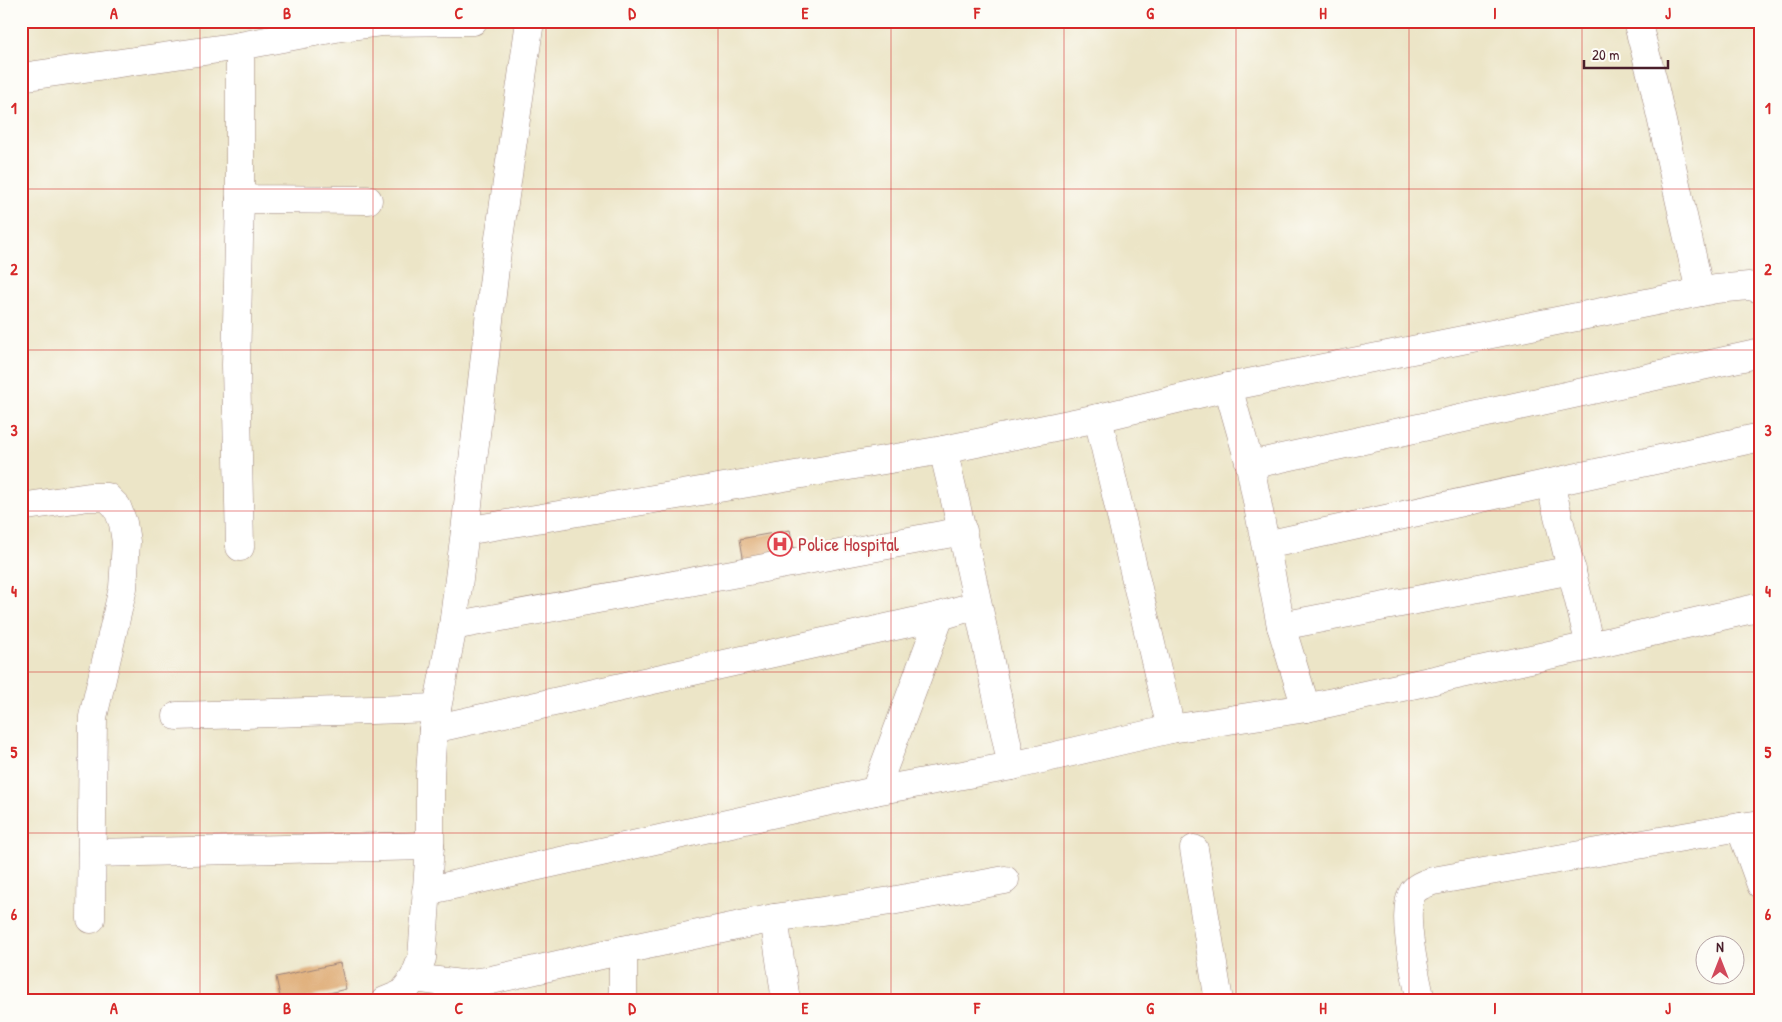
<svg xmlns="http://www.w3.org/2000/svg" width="1782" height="1022" font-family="'Patrick Hand',sans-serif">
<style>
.building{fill:#dca56b}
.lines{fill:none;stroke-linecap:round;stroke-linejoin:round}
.minor-casing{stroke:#9b8279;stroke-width:29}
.minor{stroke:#fff;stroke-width:28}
.grid{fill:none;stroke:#d62828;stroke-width:1;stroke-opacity:0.55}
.labels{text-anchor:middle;stroke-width:4.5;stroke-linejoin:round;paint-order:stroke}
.health-label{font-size:19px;fill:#be3a42;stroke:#fdfcf7;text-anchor:start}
.neatline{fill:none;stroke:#d62828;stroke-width:2}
.grid-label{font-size:16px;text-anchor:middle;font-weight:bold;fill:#d62828}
</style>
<rect width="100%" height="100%" fill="#fdfcf7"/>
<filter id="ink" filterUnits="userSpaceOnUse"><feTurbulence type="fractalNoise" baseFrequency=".02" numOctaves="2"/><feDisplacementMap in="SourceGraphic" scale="10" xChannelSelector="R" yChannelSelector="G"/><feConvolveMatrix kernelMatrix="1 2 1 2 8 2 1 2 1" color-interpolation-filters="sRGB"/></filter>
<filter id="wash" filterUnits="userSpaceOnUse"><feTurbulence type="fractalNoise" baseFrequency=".0096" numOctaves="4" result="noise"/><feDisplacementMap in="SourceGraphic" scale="20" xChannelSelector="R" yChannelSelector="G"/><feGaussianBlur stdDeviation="1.12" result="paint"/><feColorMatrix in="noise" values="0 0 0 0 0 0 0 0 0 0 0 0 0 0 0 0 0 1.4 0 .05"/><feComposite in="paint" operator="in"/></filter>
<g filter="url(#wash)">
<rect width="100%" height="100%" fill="#ece5c7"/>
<g id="blocks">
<!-- building -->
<g class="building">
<path d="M790,530L795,555L744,563L740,539Z"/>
<path d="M340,963L346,989L295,1001H281L276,977Z"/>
</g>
</g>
</g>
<g filter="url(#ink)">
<use href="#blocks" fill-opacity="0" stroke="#9b8279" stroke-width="1"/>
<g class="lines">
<!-- minor casing -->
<g class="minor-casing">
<g id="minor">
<path d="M1637,21L1653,81L1700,292"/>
<path d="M21,77L240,46"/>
<path d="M240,199L236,365L240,547"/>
<path d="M368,200L240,199V46L341,27L381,22L473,21"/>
<path d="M1228,387L1250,465L1281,626L1306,708"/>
<path d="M1098,418L1171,729"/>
<path d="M943,450C969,554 989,661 1012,766"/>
<path d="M1250,465L1761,353"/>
<path d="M1550,483L1590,646"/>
<path d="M27,506L89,497H107L117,507L123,523L126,542L123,588L93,717L91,919"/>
<path d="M465,531L943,450L1098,418L1228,387L1716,289L1749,286L1761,289"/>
<path d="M1266,545L1761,437"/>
<path d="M453,626L963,531"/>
<path d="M1281,626L1572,570"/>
<path d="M177,716L437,708"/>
<path d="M433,729L940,616L977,605"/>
<path d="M875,791L940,616"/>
<path d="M1761,824L1740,827L1761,885"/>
<path d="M1194,849L1219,1001"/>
<path d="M92,853L430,846"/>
<path d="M426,891L875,791L1012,766L1171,729L1306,708L1590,646L1761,607"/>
<path d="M774,918L786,1001"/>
<path d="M623,950L774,918L891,901L1005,880"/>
<path d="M414,978L461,984L487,981L623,950V1001"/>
<path d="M385,1001L402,994L414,978L422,958L430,846V775L433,729L453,626L465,531L496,259L530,21"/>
<path d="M1421,1001C1416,977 1400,912 1413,892C1418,885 1425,884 1433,881L1740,827"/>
</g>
</g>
<!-- minor -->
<use href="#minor" class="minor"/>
</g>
</g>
<!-- grid -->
<path class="grid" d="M200,21V1001M373,21V1001M546,21V1001M718,21V1001M891,21V1001M1064,21V1001M1236,21V1001M1409,21V1001M1582,21V1001M21,189H1761M21,350H1761M21,511H1761M21,672H1761M21,833H1761"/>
<!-- icons -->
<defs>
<g id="hospital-ring" transform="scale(1.25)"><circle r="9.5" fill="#fdfcf7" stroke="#e0444e" stroke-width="1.5"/><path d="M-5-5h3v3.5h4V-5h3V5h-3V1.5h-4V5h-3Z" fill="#e0444e"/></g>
</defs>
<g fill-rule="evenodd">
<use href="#hospital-ring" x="780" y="544"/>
</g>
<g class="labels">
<!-- health labels -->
<g class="health-label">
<text x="798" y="551">Police Hospital</text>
</g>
</g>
<!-- margin -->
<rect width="1782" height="1022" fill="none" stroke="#fdfcf7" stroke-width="55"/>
<!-- north arrow -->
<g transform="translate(1720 960)"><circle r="24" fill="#fdfcf7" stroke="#b5a4a5"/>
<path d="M0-4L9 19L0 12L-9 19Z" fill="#d1495b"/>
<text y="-8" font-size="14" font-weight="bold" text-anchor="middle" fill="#4a1f2b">N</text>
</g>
<!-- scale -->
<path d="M1584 60v8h84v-8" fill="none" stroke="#4a1f2b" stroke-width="2.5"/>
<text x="1592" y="60" font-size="15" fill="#4a1f2b" stroke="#fdfcf7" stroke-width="4" paint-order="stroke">20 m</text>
<rect x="28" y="28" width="1726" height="966" class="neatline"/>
<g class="grid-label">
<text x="114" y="19">A</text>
<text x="287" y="19">B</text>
<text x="459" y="19">C</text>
<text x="632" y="19">D</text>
<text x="805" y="19">E</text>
<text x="977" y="19">F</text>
<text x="1150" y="19">G</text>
<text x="1323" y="19">H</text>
<text x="1495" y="19">I</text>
<text x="1668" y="19">J</text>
<text x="14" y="114">1</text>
<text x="1768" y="114">1</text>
<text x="14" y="275">2</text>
<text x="1768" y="275">2</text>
<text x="14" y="436">3</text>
<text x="1768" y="436">3</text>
<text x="14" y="597">4</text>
<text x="1768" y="597">4</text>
<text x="14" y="758">5</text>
<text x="1768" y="758">5</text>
<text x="14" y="920">6</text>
<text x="1768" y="920">6</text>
<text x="114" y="1014">A</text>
<text x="287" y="1014">B</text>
<text x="459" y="1014">C</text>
<text x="632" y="1014">D</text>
<text x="805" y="1014">E</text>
<text x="977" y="1014">F</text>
<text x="1150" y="1014">G</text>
<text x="1323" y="1014">H</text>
<text x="1495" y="1014">I</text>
<text x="1668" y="1014">J</text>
</g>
</svg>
